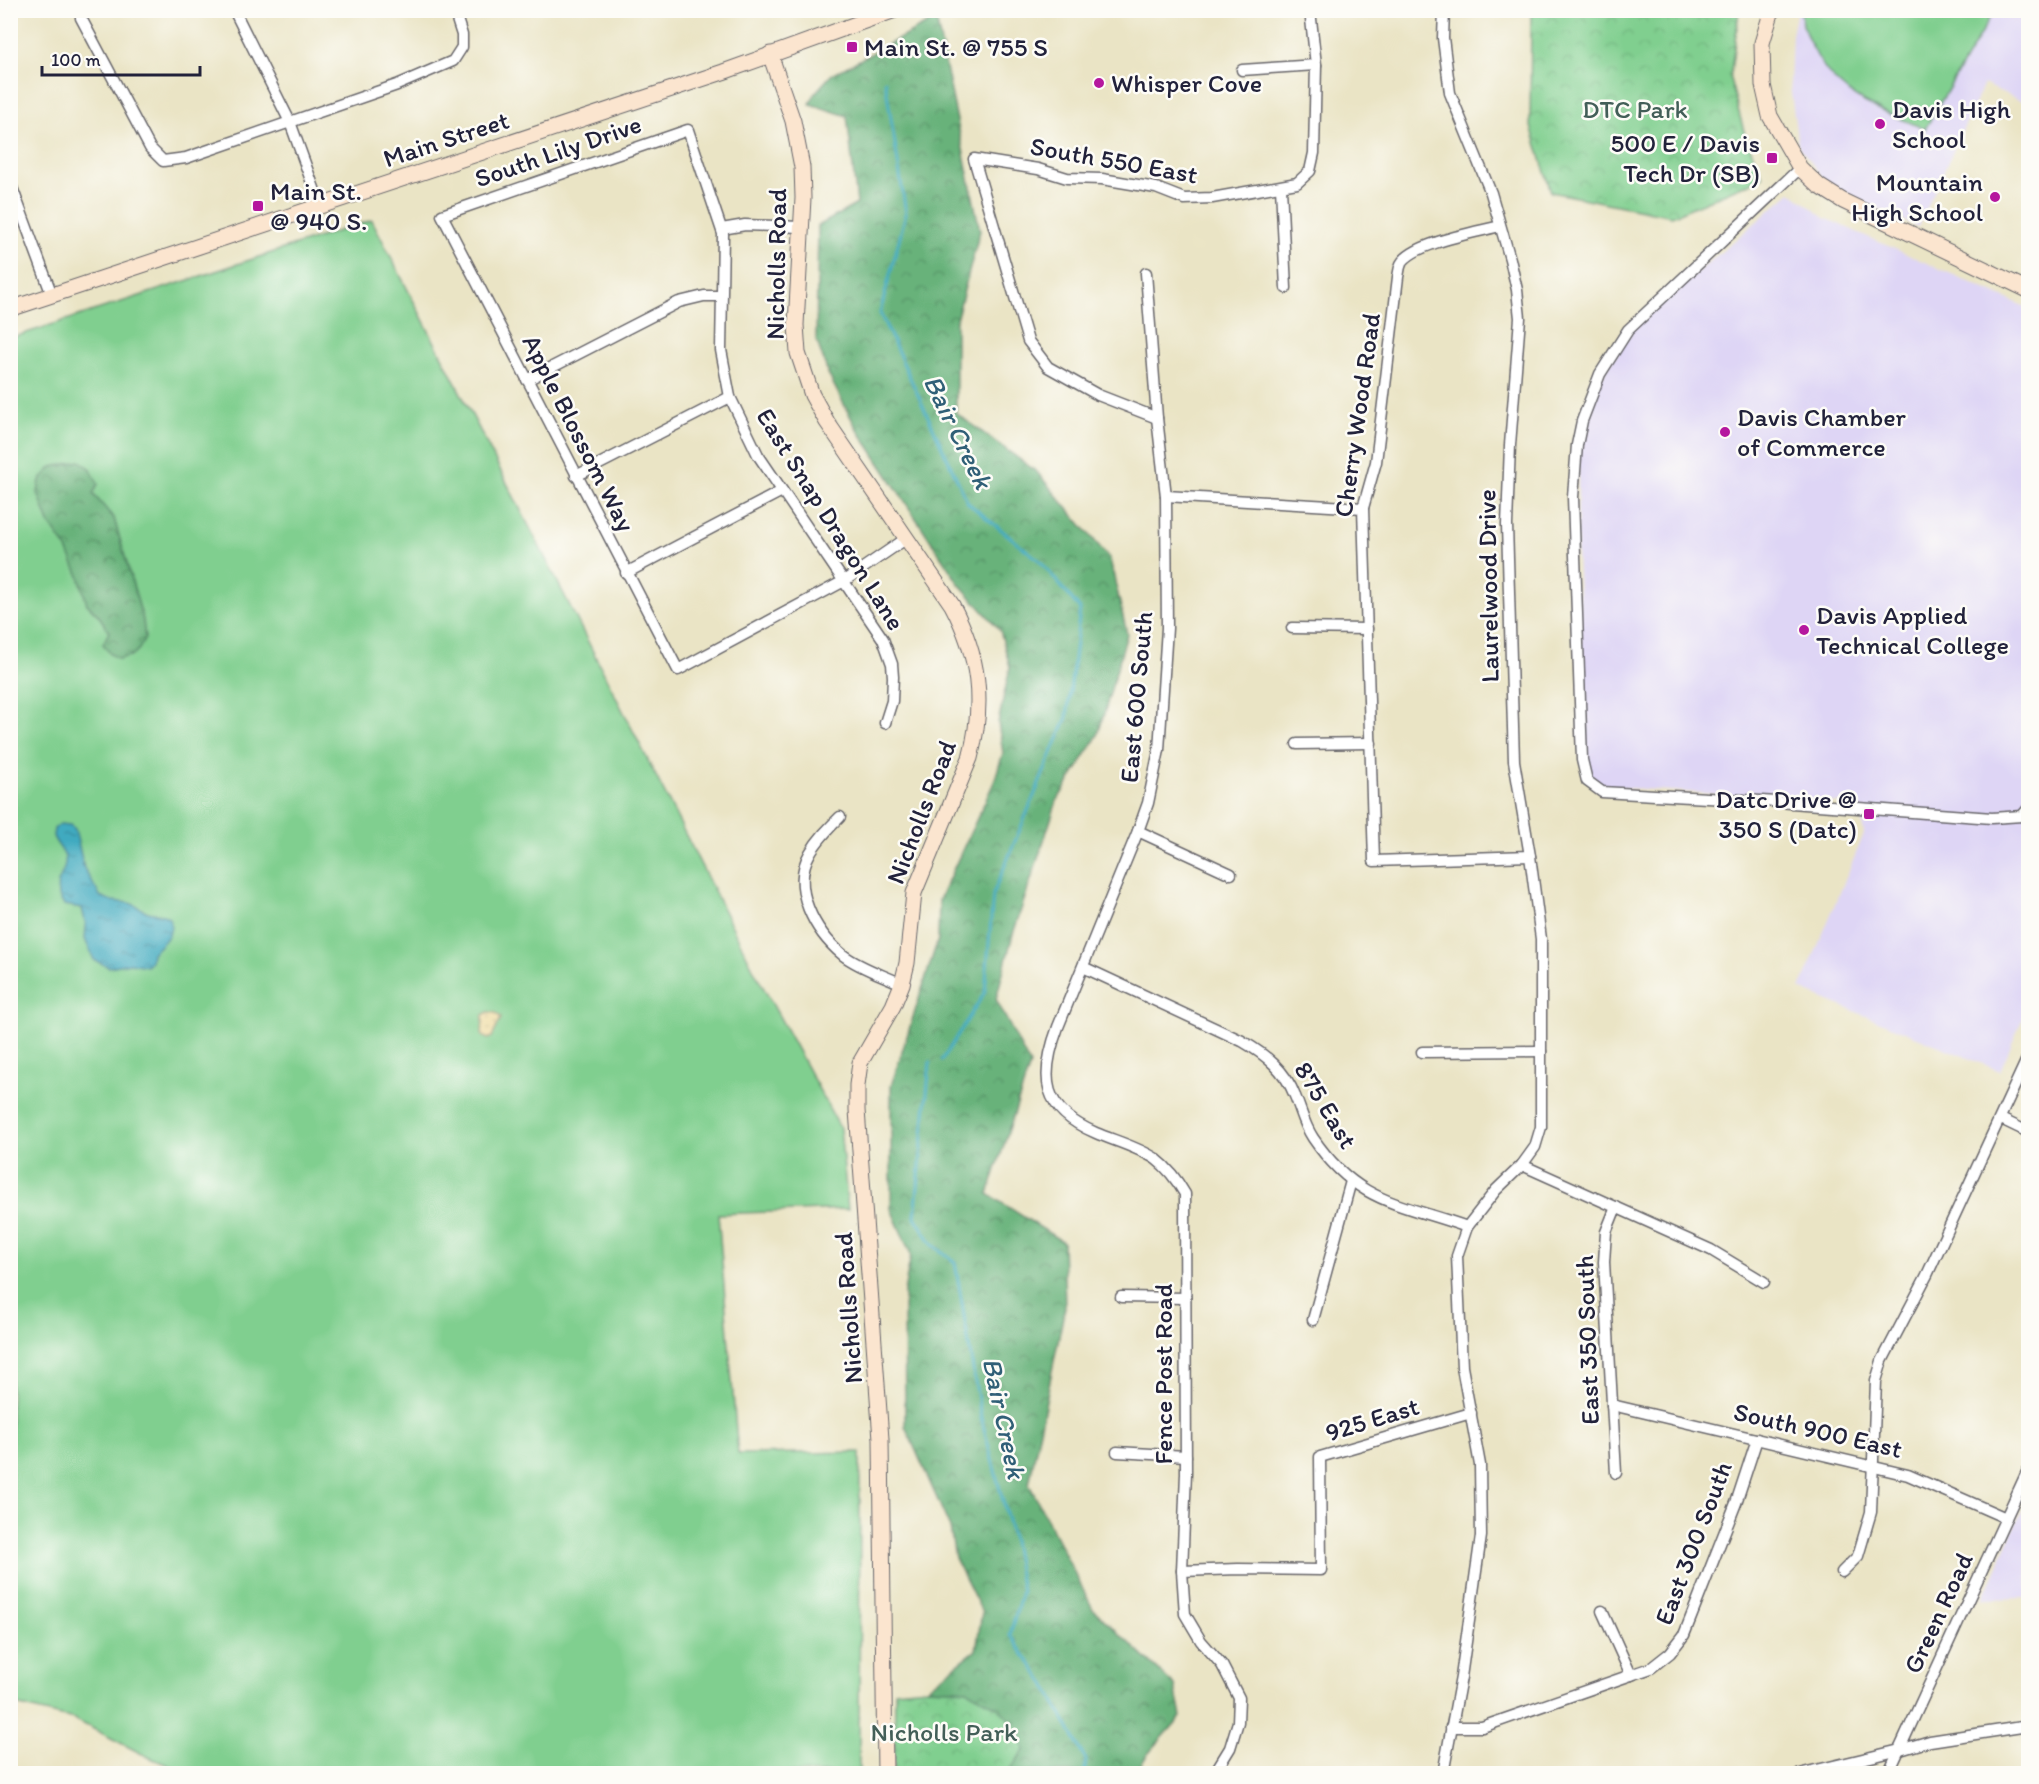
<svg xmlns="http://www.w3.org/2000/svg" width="2039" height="1784" font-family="Itim,sans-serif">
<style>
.built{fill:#ded5f5}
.grass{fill:#80cf8f;stroke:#517865;stroke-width:1.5}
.forest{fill:url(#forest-crowns);stroke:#456a5a;stroke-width:1.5}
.sand{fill:url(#sand-dots);stroke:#887e6c;stroke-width:1.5}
.park{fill:url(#park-crowns);stroke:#517865;stroke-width:1.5}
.water{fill:url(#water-ripples);stroke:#32667e;stroke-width:1.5}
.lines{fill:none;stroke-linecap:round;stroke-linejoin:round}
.stream{stroke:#41aac0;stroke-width:3}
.street-casing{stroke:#68666b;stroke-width:13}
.secondary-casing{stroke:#68666b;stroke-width:17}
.street{stroke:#fff;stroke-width:10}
.secondary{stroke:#fbe5cf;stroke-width:15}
.poi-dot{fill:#b5179e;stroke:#fdfcf7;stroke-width:2}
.labels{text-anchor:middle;stroke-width:5;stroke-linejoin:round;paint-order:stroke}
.poi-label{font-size:26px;fill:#22223b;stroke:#fdfcf7;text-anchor:start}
.park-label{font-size:26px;fill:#435f58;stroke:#fdfcf7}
.street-label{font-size:26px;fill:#22223b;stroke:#fdfcf7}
.water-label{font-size:27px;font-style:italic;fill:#305f77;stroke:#fdfcf7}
</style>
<defs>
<pattern id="forest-crowns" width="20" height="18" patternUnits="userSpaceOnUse" patternTransform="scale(1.5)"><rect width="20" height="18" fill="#68b27a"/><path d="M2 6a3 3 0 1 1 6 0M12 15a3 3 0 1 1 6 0" fill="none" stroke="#559065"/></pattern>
<pattern id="sand-dots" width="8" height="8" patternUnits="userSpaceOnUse" patternTransform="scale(1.5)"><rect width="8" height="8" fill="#eeda9e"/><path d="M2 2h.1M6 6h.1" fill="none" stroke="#ccbb89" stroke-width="1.8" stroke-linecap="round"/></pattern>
<pattern id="park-crowns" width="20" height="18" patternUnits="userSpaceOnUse" patternTransform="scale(1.5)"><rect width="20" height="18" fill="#80cf8f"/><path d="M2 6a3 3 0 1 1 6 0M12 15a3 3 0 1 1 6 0" fill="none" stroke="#6eb17c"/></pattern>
<pattern id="water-ripples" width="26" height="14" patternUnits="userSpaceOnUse" patternTransform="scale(1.5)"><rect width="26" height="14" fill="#41aac0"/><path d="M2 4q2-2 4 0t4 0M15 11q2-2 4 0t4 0" fill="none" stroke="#368a9d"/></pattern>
</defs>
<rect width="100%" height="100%" fill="#fdfcf7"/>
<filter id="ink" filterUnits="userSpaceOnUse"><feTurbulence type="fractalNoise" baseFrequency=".0167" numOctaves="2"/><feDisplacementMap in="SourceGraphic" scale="12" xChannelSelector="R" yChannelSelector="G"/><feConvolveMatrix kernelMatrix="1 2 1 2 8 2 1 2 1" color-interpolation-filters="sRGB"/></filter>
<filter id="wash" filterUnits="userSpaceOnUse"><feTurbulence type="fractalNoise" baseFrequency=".008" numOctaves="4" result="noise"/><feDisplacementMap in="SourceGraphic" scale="24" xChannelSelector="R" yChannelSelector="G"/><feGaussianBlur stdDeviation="1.35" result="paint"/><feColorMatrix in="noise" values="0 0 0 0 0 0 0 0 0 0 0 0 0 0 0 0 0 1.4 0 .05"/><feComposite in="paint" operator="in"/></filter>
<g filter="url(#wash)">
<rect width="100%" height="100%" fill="#eae4c5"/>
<!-- built -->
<g class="built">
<path d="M1797,11H2028V104L1984,84L1918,227L1830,187L1798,145L1790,85L1792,35Z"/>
<path d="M1791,192L1825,218L2028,308V1006L2000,1071L1800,989L1864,834L1859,804L1598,786L1587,776L1577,550L1579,428L1600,379L1635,326Z"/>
<path d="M2028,1498V1598L1983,1599Z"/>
</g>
<!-- grass -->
<g class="grass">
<path d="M1801,11V10L1994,11L1925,129C1879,109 1838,99 1814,50C1807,38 1801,25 1801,11Z"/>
<path d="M372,220L572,610L755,972L840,1128L848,1209L718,1214L738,1454L860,1452L859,1773H187L146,1756L74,1719L20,1706L11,1702V338Z"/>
</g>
<!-- forest -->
<g class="forest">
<path d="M936,19L980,231L956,320V413L1037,472L1110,559L1127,634L1098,735L1057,801L1013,934L996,999L1030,1065L988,1194L1063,1242L1065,1307L1029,1484L1093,1609L1175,1686L1181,1717L1147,1755L1136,1773H1008L1024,1750L967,1690L927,1688L976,1650L982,1612L955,1558L950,1528L905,1426L904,1291L911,1255L891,1209V1086L938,939L939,900L994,782L1003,753L998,723L1010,667L1000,630L959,584L856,427L829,376L816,339L818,226L857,204L847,116L810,104L815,93L831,75Z"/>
<path d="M80,461L90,468L98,484L93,494L114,518L143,620L145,638L139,649L133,655L119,659L110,654L103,644L109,632L99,616L87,604L79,576L67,549L49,523L38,493L40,480L52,467Z"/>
</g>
<!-- sand -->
<path class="sand" d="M488,1012L496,1013L501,1018L492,1037L488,1039L482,1036L483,1015Z"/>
<!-- park -->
<g class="park">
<path d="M1531,11H1739L1730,79L1745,135L1763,177L1672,216L1551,192L1530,123Z"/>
<path d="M927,1688L967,1690L997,1707L1016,1725L1024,1750L1008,1773H894L895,1691Z"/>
</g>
<!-- water -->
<path class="water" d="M60,824L70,825L75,829L84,868L100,896L112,901L130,903L148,912L163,915L169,918C176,933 162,944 152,953L151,961L147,966L130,963L109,967L94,960L85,939L86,926L82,908L64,905C47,883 68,875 65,858C64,851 55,843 53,836L54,829Z"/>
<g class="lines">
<!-- stream -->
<g class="stream">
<path d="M885,81L906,213L880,313L968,503L1040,561L1080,609L1067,717L993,894L985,992L942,1060"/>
<path d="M930,1062L915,1217L933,1245L955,1262L981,1417L1012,1536L1022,1591L1010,1635L1045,1684L1086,1760L1084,1774"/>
</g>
</g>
</g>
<g filter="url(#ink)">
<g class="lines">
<!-- street casing -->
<g class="street-casing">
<g id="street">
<path d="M81,10V18L150,148L163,161L186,158L397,85L453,61L462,47V35L454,10"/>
<path d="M234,10L290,122L320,205"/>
<path d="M1242,70L1316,65"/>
<path d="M1800,168L1628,330L1600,374L1582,421L1577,445L1573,497L1582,760L1587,781L1602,792L1778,802L1992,818L2022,816L2028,809"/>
<path d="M10,182L52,295"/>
<path d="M1281,187L1286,288"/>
<path d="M1500,226C1478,232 1412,243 1401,264C1399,268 1399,273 1398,277L1376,462L1363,508L1374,861L1530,856"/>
<path d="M722,229L745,225L800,227"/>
<path d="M1146,273L1157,418L1166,496L1167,628L1159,750L1148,803L1138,831L1058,1027C1039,1078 1042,1110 1096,1133C1115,1141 1138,1147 1156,1159C1169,1169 1177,1180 1185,1194L1186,1473L1182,1571L1185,1614L1201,1641L1222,1665L1239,1698L1238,1722L1230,1748L1214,1774"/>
<path d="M527,380L679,302L704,296H721"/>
<path d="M1157,418L1098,395L1048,367L1028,341L974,159L1038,169L1067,178L1102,179L1156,188L1184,199L1212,198L1297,183L1310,171L1314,153L1316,65L1310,10"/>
<path d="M576,476L730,397"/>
<path d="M1166,496L1363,508"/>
<path d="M626,573L782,491"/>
<path d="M1292,628L1367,629"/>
<path d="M885,723L892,701L893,677L892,664L883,639L758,455L730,397L721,350L723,234L688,130L442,215L678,670L844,581L907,538"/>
<path d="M1297,744L1371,743"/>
<path d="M840,817C829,828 818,839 810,853C790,888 815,932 843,955C860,968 883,975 902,984"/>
<path d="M1138,831L1231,874"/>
<path d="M1083,967L1242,1041C1266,1055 1285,1070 1295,1096C1301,1110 1304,1125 1313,1138C1357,1203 1399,1203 1467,1227"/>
<path d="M1422,1052L1541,1051"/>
<path d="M2001,1119L2028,1132"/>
<path d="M1522,1165L1711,1250L1764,1282"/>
<path d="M1616,1207L1606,1232L1604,1262L1616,1473"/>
<path d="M1121,1297L1185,1298"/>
<path d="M1313,1320L1351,1181"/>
<path d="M1612,1405L1908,1475L2006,1518"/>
<path d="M1117,1452L1186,1456"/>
<path d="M1182,1571L1238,1569L1321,1570L1320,1457L1471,1413"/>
<path d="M1842,1572L1858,1556L1871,1512L1876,1381L1882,1361L1927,1275L2028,1057"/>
<path d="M1602,1611L1631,1675"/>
<path d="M1451,1727H1482L1651,1668L1670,1653L1684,1635L1736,1503L1757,1439"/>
<path d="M1443,1774L1461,1677L1481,1536L1480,1465L1462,1367L1457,1256L1467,1227L1496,1190L1522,1165L1535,1147L1541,1127V939L1530,856L1514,761L1507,525L1510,445L1520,318L1517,290L1510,259L1491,193L1450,93L1443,38L1444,10"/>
<path d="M1800,1774L1900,1750L1930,1741L2028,1726"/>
<path d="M1888,1774L2028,1470"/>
</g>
</g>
<!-- secondary casing -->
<g class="secondary-casing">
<g id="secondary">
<path d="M1772,10L1762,43L1763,85L1770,116L1800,168L1819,186L1843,201L2028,290"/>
<path d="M770,54L793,121L802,167L803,198L796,325L798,353L812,395L827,422L952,605C979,656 985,702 970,758L914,893L907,963L902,984L893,1006L860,1063L857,1085V1110L881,1439L885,1774"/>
<path d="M10,309L723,72L895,10"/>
</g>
</g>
<!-- street -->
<use href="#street" class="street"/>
<!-- secondary -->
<use href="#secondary" class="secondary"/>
</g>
</g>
<!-- markers -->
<g class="poi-dot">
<rect x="846" y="41" width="12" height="12" rx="3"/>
<circle cx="1099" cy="83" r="6"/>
<circle cx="1880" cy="124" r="6"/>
<rect x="1766" y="152" width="12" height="12" rx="3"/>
<circle cx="1995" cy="197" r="6"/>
<rect x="252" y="200" width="12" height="12" rx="3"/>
<circle cx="1725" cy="432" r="6"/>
<circle cx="1804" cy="630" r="6"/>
<rect x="1863" y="808" width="12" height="12" rx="3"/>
</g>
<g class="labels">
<!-- poi labels -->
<g class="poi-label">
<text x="864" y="56">Main St. @ 755 S</text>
<text x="1111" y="92">Whisper Cove</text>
<text x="1892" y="118">Davis High<tspan x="1892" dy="30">School</tspan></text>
<text x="1760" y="152" text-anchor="end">500 E / Davis<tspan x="1760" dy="30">Tech Dr (SB)</tspan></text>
<text x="1983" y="191" text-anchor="end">Mountain<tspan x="1983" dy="30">High School</tspan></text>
<text x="270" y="200">Main St.<tspan x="270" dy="30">@ 940 S.</tspan></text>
<text x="1737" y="426">Davis Chamber<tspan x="1737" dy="30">of Commerce</tspan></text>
<text x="1816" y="624">Davis Applied<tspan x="1816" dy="30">Technical College</tspan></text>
<text x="1857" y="808" text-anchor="end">Datc Drive @<tspan x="1857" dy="30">350 S (Datc)</tspan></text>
</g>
<!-- park labels -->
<g class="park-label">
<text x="1635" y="118">DTC Park</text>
<text x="944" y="1741">Nicholls Park</text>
</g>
<!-- street labels -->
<g class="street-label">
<text transform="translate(446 139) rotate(-18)" y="9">Main Street</text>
<text transform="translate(558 151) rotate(-19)" y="9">South Lily Drive</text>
<text transform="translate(1114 160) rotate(10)" y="9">South 550 East</text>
<text transform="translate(776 264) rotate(-89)" y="9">Nicholls Road</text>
<text transform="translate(1357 415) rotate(-82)" y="9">Cherry Wood Road</text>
<text transform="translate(579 433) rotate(63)" y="9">Apple Blossom Way</text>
<text transform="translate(831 519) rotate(58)" y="9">East Snap Dragon Lane</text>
<text transform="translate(1488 586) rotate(-91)" y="9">Laurelwood Drive</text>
<text transform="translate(1136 697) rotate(-85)" y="9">East 600 South</text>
<text transform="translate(921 812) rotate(-69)" y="9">Nicholls Road</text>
<text transform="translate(1326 1105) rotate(59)" y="9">875 East</text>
<text transform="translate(848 1308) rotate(-94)" y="9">Nicholls Road</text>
<text transform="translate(1587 1340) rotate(-92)" y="9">East 350 South</text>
<text transform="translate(1163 1374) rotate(-90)" y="9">Fence Post Road</text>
<text transform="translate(1372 1419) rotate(-17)" y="9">925 East</text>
<text transform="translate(1818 1430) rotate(13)" y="9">South 900 East</text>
<text transform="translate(1693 1543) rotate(-69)" y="9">East 300 South</text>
<text transform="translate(1938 1613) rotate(-65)" y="9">Green Road</text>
</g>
<!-- water labels -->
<g class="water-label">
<text transform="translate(958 432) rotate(64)" y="9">Bair Creek</text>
<text transform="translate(1004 1418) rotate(78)" y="9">Bair Creek</text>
</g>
</g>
<!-- margin -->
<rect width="2039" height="1784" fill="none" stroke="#fdfcf7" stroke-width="36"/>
<!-- scale -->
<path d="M42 66v9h158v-9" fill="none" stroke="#22223b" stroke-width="3"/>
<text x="51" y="66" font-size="18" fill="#22223b" stroke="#fdfcf7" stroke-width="4.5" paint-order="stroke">100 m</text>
</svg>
